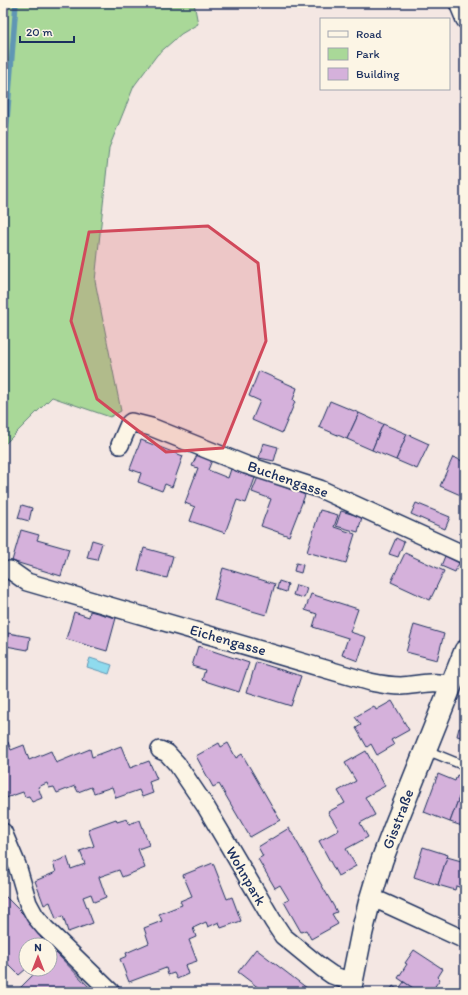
<svg xmlns="http://www.w3.org/2000/svg" width="468" height="995" font-family="Itim,sans-serif">
<style>
.green{fill:#a9d898;stroke:#62847b}
.water{fill:#8fdbee;stroke:#6196b4}
.lines{fill:none;stroke-linecap:round;stroke-linejoin:round}
.stream{stroke:#6196b4;stroke-width:5.5}
.building{fill:#d5b1db;stroke:#1b2f5e}
.service-casing{stroke:#1b2f5e;stroke-width:11}
.minor-casing{stroke:#1b2f5e;stroke-width:20}
.tertiary-casing{stroke:#1b2f5e;stroke-width:24}
.service{stroke:#fcf5e5;stroke-width:8}
.minor{stroke:#fcf5e5;stroke-width:17}
.tertiary{stroke:#fcf5e5;stroke-width:21}
.marked{fill:#d1495b;fill-opacity:0.2;stroke:#d1495b;stroke-width:3;stroke-linejoin:round}
.labels{text-anchor:middle;stroke-width:4;stroke-linejoin:round;paint-order:stroke}
.street-label{font-size:15px;fill:#1b2f5e;stroke:#fcf5e5}
</style>
<rect width="100%" height="100%" fill="#f4e7e3"/>
<filter id="ink" filterUnits="userSpaceOnUse"><feTurbulence type="fractalNoise" baseFrequency=".025" numOctaves="2"/><feDisplacementMap in="SourceGraphic" scale="8" xChannelSelector="R" yChannelSelector="G"/><feConvolveMatrix kernelMatrix="1 2 1 2 8 2 1 2 1" color-interpolation-filters="sRGB"/></filter>
<g filter="url(#ink)">
<!-- green -->
<path class="green" d="M3,3H194L198,24L181,34L157,55L134,86L109,148L95,281L121,411L110,417L52,397L3,446Z"/>
<!-- water -->
<path class="water" d="M90,658L112,665L109,674L87,667Z"/>
<g class="lines">
<!-- stream -->
<path class="stream" d="M3,172L16,3"/>
</g>
<!-- building -->
<g class="building">
<path d="M259,371L297,388L293,400L295,402L282,433L252,420L260,401L249,396Z"/>
<path d="M330,401L359,413L347,439L319,427Z"/>
<path d="M359,413L383,424L372,450L347,439Z"/>
<path d="M383,424L407,434L396,460L372,450Z"/>
<path d="M407,434L429,444L417,469L396,460Z"/>
<path d="M141,440L183,456L172,487L165,484L162,491L138,482L141,473L130,469Z"/>
<path d="M263,443L278,447L274,461L259,458Z"/>
<path d="M197,455L212,460L208,470L228,478L231,469L255,478L246,503L237,500L225,533L190,521L195,507L185,503L198,468L192,466Z"/>
<path d="M453,457L465,462V497L440,486Z"/>
<path d="M258,477L305,495L289,536L261,526L271,499L252,492Z"/>
<path d="M416,503L450,517L445,529L411,514Z"/>
<path d="M22,505L32,508L29,521L18,518Z"/>
<path d="M320,510L338,515L334,527L355,534L346,563L307,552Z"/>
<path d="M341,511L362,517L358,532L336,526Z"/>
<path d="M21,530L39,535L37,540L69,549L61,576L12,561Z"/>
<path d="M396,538L404,542L398,557L389,554Z"/>
<path d="M92,540L102,543L97,560L87,558Z"/>
<path d="M144,548L173,556L167,578L138,570Z"/>
<path d="M405,553L444,571L430,600L391,582Z"/>
<path d="M445,556L459,563L455,572L441,566Z"/>
<path d="M296,563L303,565L301,573L294,571Z"/>
<path d="M223,568L275,584L266,615L214,600Z"/>
<path d="M279,581L288,584L286,592L277,589Z"/>
<path d="M296,585L307,588L304,598L293,595Z"/>
<path d="M311,594L358,609L350,632L366,637L358,661L342,655L348,638L313,627L317,614L305,610Z"/>
<path d="M90,611L116,618L107,651L66,639L74,612L89,617Z"/>
<path d="M414,625L444,634L437,660L406,652Z"/>
<path d="M8,633L30,637L28,650L6,646Z"/>
<path d="M198,646L249,663L239,692L202,680L205,670L192,666Z"/>
<path d="M256,662L301,676L291,706L247,692Z"/>
<path d="M392,701L409,730L391,740L394,745L377,755L371,744L367,747L356,728L361,725L355,717L374,706L376,710Z"/>
<path d="M465,723V738L457,736L459,728L463,729Z"/>
<path d="M8,742L11,750L24,745L29,760L51,751L56,763L90,749L92,757L121,746L130,768L149,761L157,779L149,782L153,793L142,797L139,790L116,798L112,787L94,793L91,787L78,792L75,786L57,793L54,787L49,788L47,783L38,787L42,798L32,802L29,796L25,797L23,792L3,799V744Z"/>
<path d="M219,743L221,747L228,743L236,758L242,754L280,820L250,837L219,784L213,787L196,756Z"/>
<path d="M366,751L385,786L365,797L375,815L360,823L368,837L346,849L356,866L338,876L319,841L339,830L328,812L345,803L338,791L356,781L345,763Z"/>
<path d="M438,774L455,781L457,775L465,777L462,784H464L450,822L424,812Z"/>
<path d="M464,784L465,785V827L450,822Z"/>
<path d="M116,819L117,822L127,819L129,824L140,820L149,845L138,849L145,868L122,877L119,870L99,877L106,897L94,902L91,894L83,897L93,923L68,932L63,916L56,919L50,902L44,905L35,881L56,872L53,863L67,857L71,869L85,864L80,851L94,846L88,829Z"/>
<path d="M289,828L337,912L332,914L338,924L311,939L306,930L301,932L284,902L289,900L280,885L275,888L258,859L263,856L258,847Z"/>
<path d="M423,847L448,855L438,885L414,877Z"/>
<path d="M447,857L465,862V889L456,886L455,890L438,885Z"/>
<path d="M213,863L227,899L232,897L241,921L221,928L219,922L208,927L206,922L193,928L196,937L189,940L197,961L185,965L188,974L177,979L174,973L168,975L166,968L129,982L120,959L127,956L126,953L149,943L144,928L162,921L159,914L182,905L180,901L192,896L183,875Z"/>
<path d="M5,896L50,941L46,945H26V969L19,975L3,959V899Z"/>
<path d="M256,949L312,992H264L238,972Z"/>
<path d="M414,950L443,969L438,977L440,979L431,992H419L398,978L407,964L405,963Z"/>
<path d="M56,953L94,992H18L17,991L39,969H50V959Z"/>
<path d="M404,982L419,992H389L393,986L398,990Z"/>
</g>
<g class="lines">
<!-- service casing -->
<g class="service-casing">
<path id="service" d="M426,750L465,766"/>
</g>
<!-- minor casing -->
<g class="minor-casing">
<g id="minor">
<path d="M458,3L465,20"/>
<path d="M120,445L129,424L131,422L151,427L246,465L320,489L465,555"/>
<path d="M10,570L27,582L370,682C380,684 391,686 401,686C418,685 435,680 451,685"/>
<path d="M160,750L167,753L177,764L206,807L273,921L283,936L322,968L332,975L340,978L352,981"/>
<path d="M3,832L17,865L28,903L35,916L45,928L111,992"/>
<path d="M370,900L382,902L391,906L465,940"/>
</g>
</g>
<!-- tertiary casing -->
<g class="tertiary-casing">
<path id="tertiary" d="M350,992L362,932L370,900L382,860L396,823L465,651"/>
</g>
<!-- service -->
<use href="#service" class="service"/>
<!-- minor -->
<use href="#minor" class="minor"/>
<!-- tertiary -->
<use href="#tertiary" class="tertiary"/>
</g>
</g>
<!-- marked area -->
<path class="marked" d="M208,226L258,263L266,341L223,448L166,452L97,399L71,321L89,232Z"/>
<g class="labels">
<!-- street labels -->
<g class="street-label">
<text transform="translate(288 479) rotate(19)" y="5">Buchengasse</text>
<text transform="translate(228 640) rotate(16)" y="5">Eichengasse</text>
<text transform="translate(398 819) rotate(-69)" y="5">Gisstraße</text>
<text transform="translate(246 876) rotate(60)" y="5">Wohnpark</text>
</g>
</g>
<!-- margin -->
<rect width="468" height="995" fill="none" stroke="#fcf5e5" stroke-width="16"/>
<rect x="8" y="8" width="452" height="979" fill="none" stroke="#1b2f5e" stroke-width="1.5" filter="url(#ink)"/>
<!-- legend -->
<rect x="320" y="18" width="130" height="72" fill="#fcf5e5" stroke="#a2a6af"/>
<rect x="328" y="31" width="20" height="6" fill="#fcf5e5" stroke="#a2a6af"/>
<text x="356" y="38" font-size="12" fill="#1b2f5e">Road</text>
<rect x="328" y="48" width="20" height="12" fill="#a9d898" stroke="#a2a6af"/>
<text x="356" y="58" font-size="12" fill="#1b2f5e">Park</text>
<rect x="328" y="68" width="20" height="12" fill="#d5b1db" stroke="#a2a6af"/>
<text x="356" y="78" font-size="12" fill="#1b2f5e">Building</text>
<!-- north arrow -->
<g transform="translate(38 957)"><circle r="19" fill="#fcf5e5" stroke="#a2a6af"/>
<path d="M0-3L7 15L0 10L-7 15Z" fill="#d1495b"/>
<text y="-6" font-size="11" font-weight="bold" text-anchor="middle" fill="#1b2f5e">N</text>
</g>
<!-- scale -->
<path d="M20 36v6h54v-6" fill="none" stroke="#1b2f5e" stroke-width="2"/>
<text x="26" y="36" font-size="12" fill="#1b2f5e" stroke="#fcf5e5" stroke-width="3" paint-order="stroke">20 m</text>
</svg>
